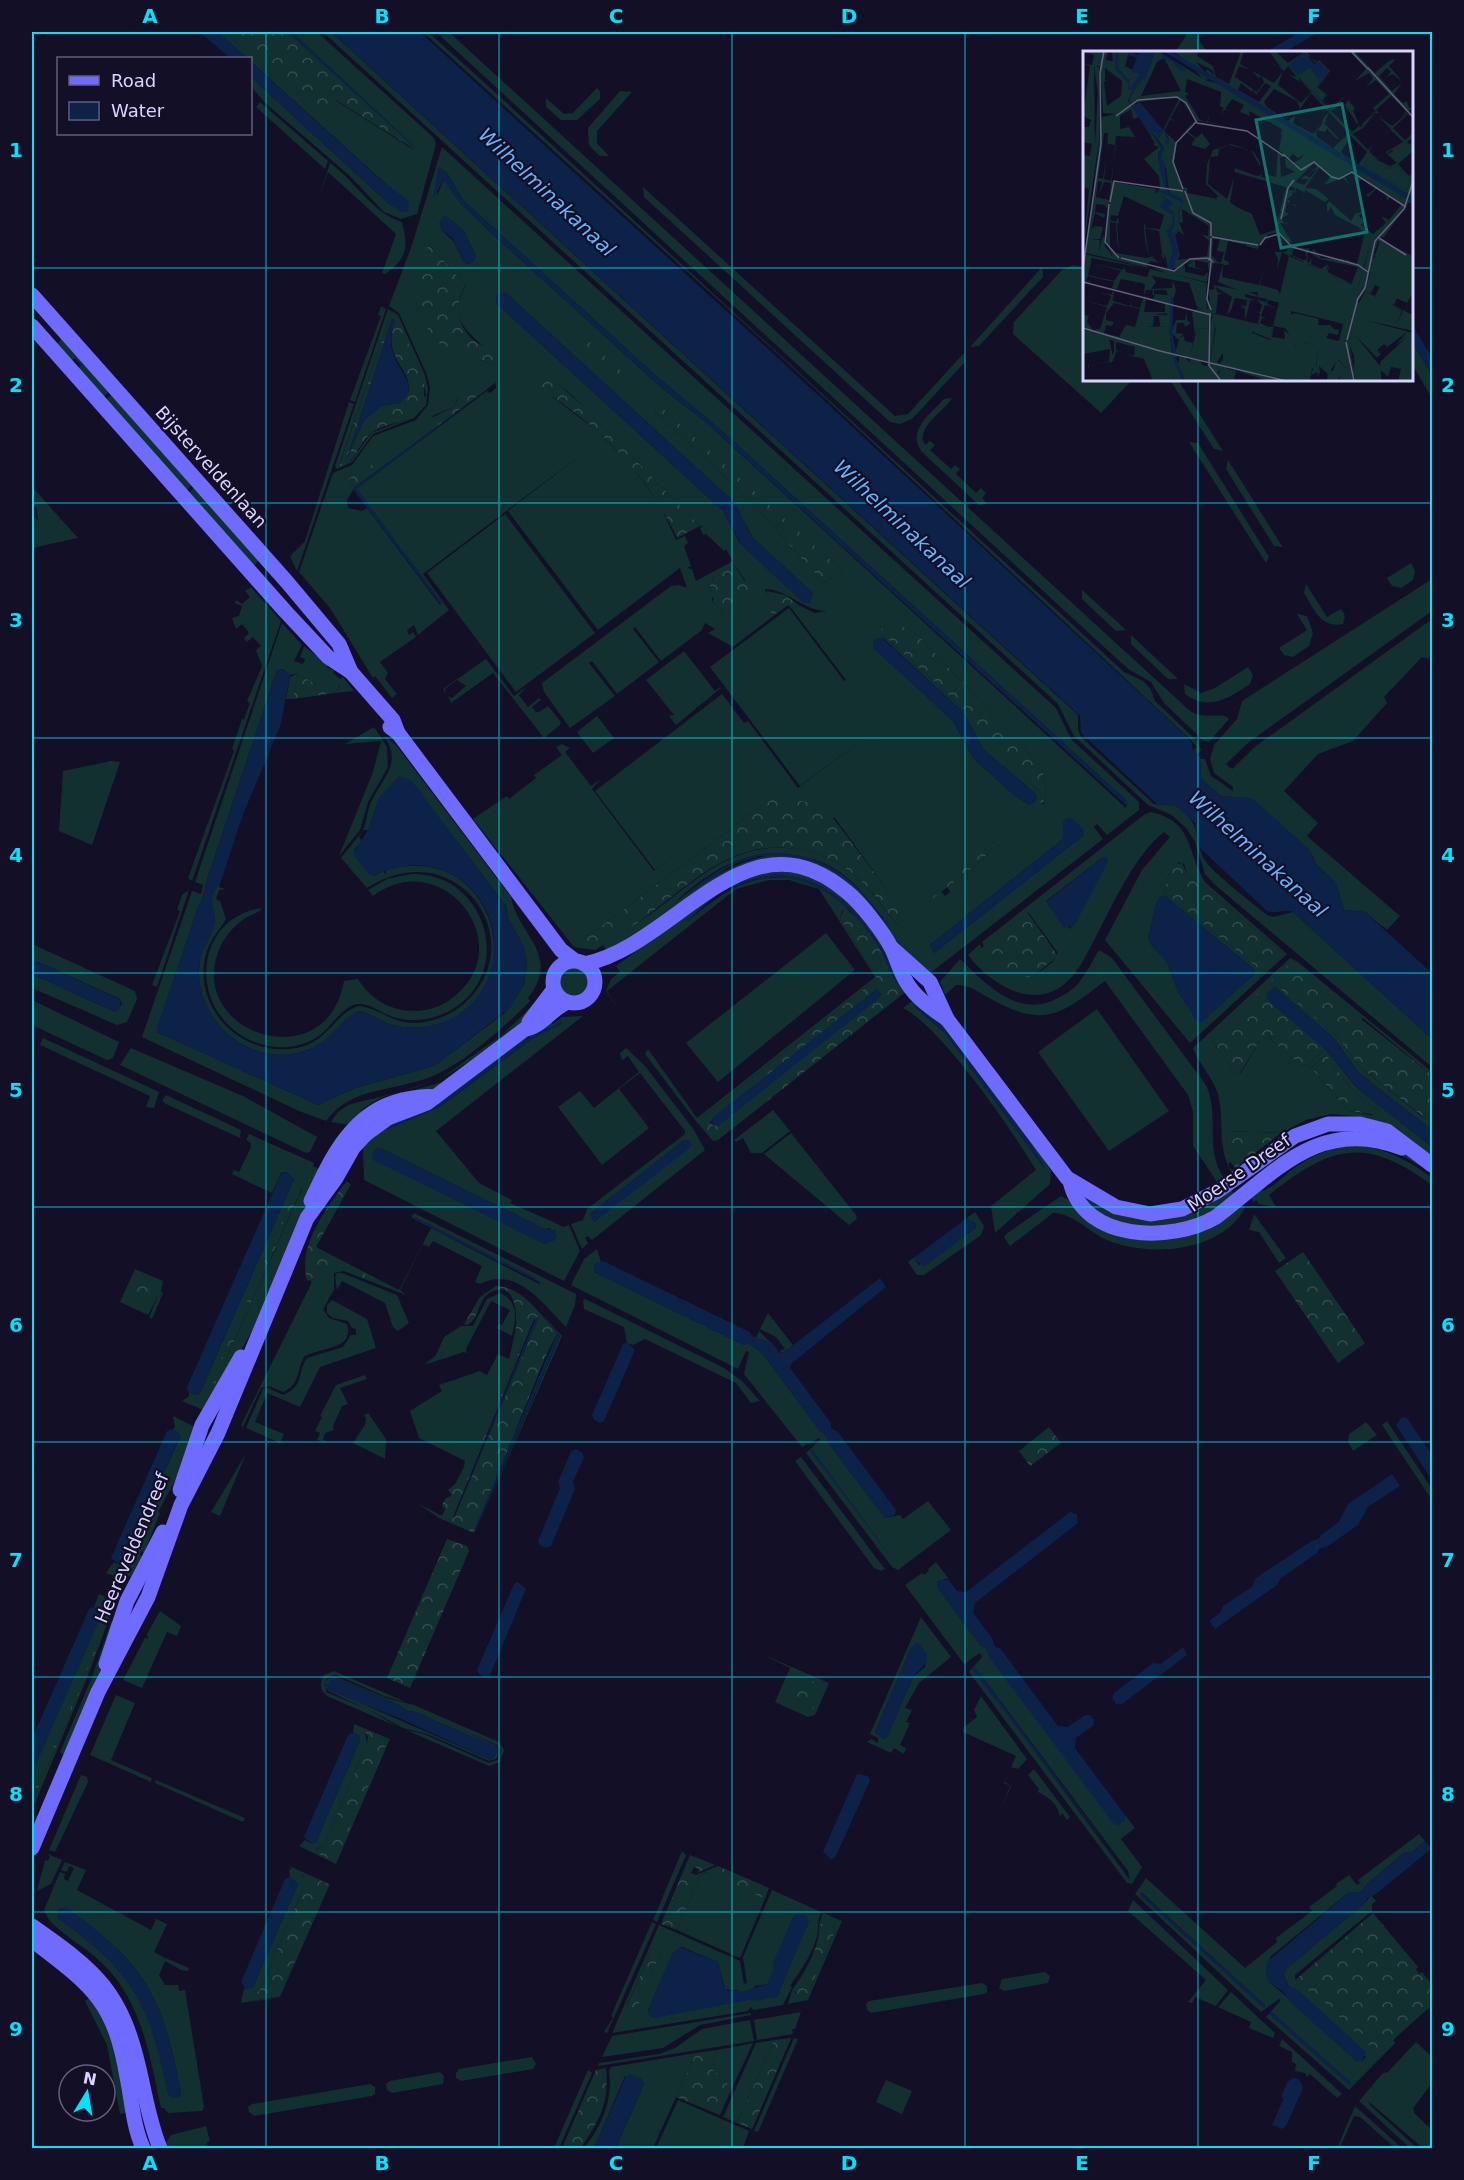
<svg xmlns="http://www.w3.org/2000/svg" width="1464" height="2180" font-family="'DejaVu Sans',sans-serif">
<style>
.grass{fill:#12302f;fill-rule:evenodd}
.forest{fill:url(#forest-crowns);fill-rule:evenodd}
.water{fill:#0c2248}
.lines{fill:none;stroke-linecap:round;stroke-linejoin:round}
.secondary{stroke:#6f6bff;stroke-width:15}
.grid{fill:none;stroke:#00e5ff;stroke-width:1.5;stroke-opacity:0.55}
.labels{text-anchor:middle;stroke-width:4.5;stroke-linejoin:round;paint-order:stroke}
.street-label{font-size:18px;fill:#d9d4ff;stroke:#130f26}
.water-label{font-size:20px;font-style:italic;fill:#62b6ff;stroke:#130f26}
.inset-river{fill:none;stroke:#0c2248;stroke-width:3}
.inset-road{fill:none;stroke:#625e7d;stroke-width:1.5}
.view{fill:#0f766e;fill-opacity:0.15;stroke:#0f766e;stroke-width:3}
.inset-edge{fill:none;stroke:#d9d4ff;stroke-width:3}
.neatline{fill:none;stroke:#00e5ff;stroke-width:2}
.grid-label{font-size:20px;text-anchor:middle;font-weight:bold;fill:#00e5ff}
</style>
<defs>
<pattern id="forest-crowns" width="20" height="18" patternUnits="userSpaceOnUse" patternTransform="scale(1.5)"><rect width="20" height="18" fill="#12302f"/><path d="M2 6a3 3 0 1 1 6 0M12 15a3 3 0 1 1 6 0" fill="none" stroke="#344d4e"/></pattern>
</defs>
<rect width="100%" height="100%" fill="#130f26"/>
<!-- grass -->
<g class="grass">
<path d="M218,32H225L323,122L335,100L414,150L286,32H288L416,148L292,32H317L434,138L436,144L417,214L401,219L384,212L350,176L264,102L251,86V77L389,204L405,212L397,194Z"/>
<path d="M323,32H331L1078,715V730L1081,737L1154,804L1175,805C1204,826 1192,834 1204,859C1210,871 1255,905 1267,915L1273,917L1293,912L1432,1039V1067L1214,884L1205,874L1195,842L1187,829L1172,815L1148,805L1074,736L1058,704Z"/>
<path d="M423,32H428L485,83L1124,672L1143,681L1150,688L1155,701L1198,742L1201,750L1197,755L1193,751L1196,747L1193,742L781,357Z"/>
<path d="M436,32H449L1189,710C1203,721 1223,711 1229,719L1209,742L1204,741L1164,703L1151,682L1128,669Z"/>
<path d="M1183,32H1194L1207,52H1175L1186,36Z"/>
<path d="M597,88L600,91V99L577,120H561L546,107V98L564,114L573,113Z"/>
<path d="M620,91L632,92L597,131V143L609,156H600L589,145L588,128Z"/>
<path d="M260,102L328,161L325,169L256,107Z"/>
<path d="M442,147L1056,708L1071,739L1139,802V810L1107,835L1097,824L1094,827L1103,839L929,974L833,875L739,867L718,878L608,954L603,945C620,933 639,923 656,910C703,874 740,838 803,850C820,854 838,862 852,873C870,887 882,908 898,925L941,891L945,896L950,892L947,887L980,862L993,847L904,913L835,818L762,805L574,947L473,819L507,796L509,799L536,778L534,775L562,755L556,747L562,744L570,748L565,752L591,786L601,779L592,789L654,871L676,854L655,870L595,791L722,694L744,723L748,721L798,788L879,727L800,786L710,667L789,608L844,681L846,680L789,605L792,609L800,606L815,613L827,611C803,611 789,590 765,589L767,596L763,610L776,614L733,647L708,633L715,629L705,623L702,630L661,661L635,627L633,629L659,662L617,694L592,661L589,663L615,696L570,728L544,692L542,683L671,586L679,585L687,588L680,568L598,630L508,511L586,451L423,574L449,610L418,635L414,625L407,630L409,635L413,632L416,637L380,662L388,673L385,679L397,694L392,698L375,676L373,678L330,608L299,572L333,473L352,465L373,436L416,420L428,405L430,388L427,375L399,313L389,306L412,245ZM439,167L447,173L464,201L654,374L721,430L1126,800V808L708,424L663,389L488,230L460,203L444,179L437,196ZM441,229L464,231L476,256L474,261L469,264L464,262L453,241ZM428,244L466,285C449,316 462,326 483,346C488,351 492,360 496,366L451,350L437,341L426,326ZM500,293H506L734,502L753,538L813,593L810,603H804L739,542L723,511L496,303V297ZM544,373L572,395L700,526H703L700,528L703,535L706,534L724,551L726,549L733,561L696,581L692,569L687,568L691,566L684,546L688,543L685,536L676,540L660,505L630,464L597,431L550,395ZM495,380L496,388L490,393L487,391L356,489L442,603L440,605L367,508L362,511L348,508L347,500L355,487L348,479L398,451L411,442L434,415L454,407L458,398L477,390L485,391L495,383ZM658,406H659L843,571L823,583L751,501L654,411ZM734,564L745,580L725,615L712,602V579ZM885,627L907,628L918,635L1042,768L1047,795L1043,805H1039L1042,799L1039,791L985,744L965,710L883,635L873,638ZM877,638H883L963,712L983,749L1035,793L1037,798L1033,803L1028,804L1015,796L974,759L953,721L874,648L873,643ZM1067,818L1084,835L934,953L930,945L1063,839V823ZM778,853C840,858 857,883 891,930C878,916 868,897 853,884C787,828 733,862 674,903C703,876 737,853 778,853Z"/>
<path d="M330,163C355,181 372,213 402,222C408,247 408,258 385,274L382,273L396,234L328,172L318,200Z"/>
<path d="M643,187L895,416L908,414L964,353L965,362L912,419L900,424L890,422L644,197Z"/>
<path d="M1073,265L1084,267V275L1081,278L1084,287V380H1132L1101,413L1013,334L1014,322L1062,270Z"/>
<path d="M1042,267L1043,277L979,346L970,347Z"/>
<path d="M381,306L386,309L355,402L350,400L381,316L378,315Z"/>
<path d="M388,309L398,315L425,375L428,389L426,405L414,418L373,434L352,462L337,469L335,466ZM392,311L421,372L426,395L407,419L371,433L351,461L339,466Z"/>
<path d="M65,336L112,389L101,399L78,368L81,365L75,358L71,361L54,346Z"/>
<path d="M1412,342L1432,375V398L1412,364Z"/>
<path d="M1170,380H1178L1223,451L1214,449Z"/>
<path d="M115,392L195,482L184,493L103,402Z"/>
<path d="M952,398C945,411 914,428 925,445L930,441L935,445L930,450L951,469L955,465L960,469L956,474L976,493L981,488L986,493L982,498L987,504L979,505L922,452C906,431 930,414 944,399Z"/>
<path d="M349,402L354,404L297,571L290,556L305,541Z"/>
<path d="M1189,442L1198,443L1269,557L1266,563Z"/>
<path d="M1228,460L1282,546L1283,547L1274,546L1226,469Z"/>
<path d="M197,485L262,558L251,568L186,495Z"/>
<path d="M33,488L78,538L32,548V514L38,521L36,504L32,508Z"/>
<path d="M505,514L595,633L516,692L427,573Z"/>
<path d="M1411,563L1415,571L1413,580L1401,588L1392,586L1387,578Z"/>
<path d="M1432,579V611L1249,742L1226,764L1232,769L1256,746L1432,619V654L1428,659L1422,657L1384,697L1387,703L1353,741L1318,754L1284,791L1318,823L1307,836L1400,916L1387,930L1365,912L1344,910L1336,883L1316,864L1313,856L1244,798L1221,796L1201,779L1200,759H1205L1211,776L1233,791V787L1214,773L1210,759L1214,745L1237,719L1242,701Z"/>
<path d="M1306,584L1327,617L1341,609L1345,616L1343,624C1321,629 1314,609 1304,593Z"/>
<path d="M251,587L281,621L192,881L188,878L234,751L232,749L242,719H244L250,703L247,701L262,666L256,650L261,646L253,637L247,642L244,638L249,633L242,624L236,629L232,618L239,616L242,606L235,603L236,600L242,604L250,597L245,591Z"/>
<path d="M1082,591V590L1126,630L1116,631L1082,599Z"/>
<path d="M1297,614L1307,616L1313,633L1309,646L1293,657L1284,655L1279,648L1307,630Z"/>
<path d="M282,623L302,645L294,661L303,664L305,659L300,657L304,646L328,665L327,668L335,670L333,673L340,679L343,677L354,691L335,693L340,686L317,685L298,674L293,699H286L290,677L298,673L290,675L282,669L277,670L207,880L202,902L199,904L157,1032L318,1105L355,1088L434,1066L506,1012L524,985L527,963L524,947L508,918L506,906L417,789L414,785L381,795L368,830H363C367,821 367,811 371,802C382,779 403,763 384,736L396,745L511,897C518,935 562,955 528,998L530,1001C507,1025 463,1064 433,1076C395,1092 351,1086 326,1121L299,1111L142,1037L192,891L201,894L203,885L195,882Z"/>
<path d="M1131,635L1178,679H1168L1131,644Z"/>
<path d="M684,651L715,691L720,687L704,666L721,688L676,725L669,716L674,715L646,680Z"/>
<path d="M486,659L514,696L527,686L519,695L528,707L539,698L541,700L532,707L536,712H539L548,706L561,722L560,725L544,738L493,673L451,703L448,696L452,698L466,686L457,680L445,689L446,694L443,689Z"/>
<path d="M1248,667L1253,675L1250,684C1229,698 1209,712 1185,694L1184,684L1201,693L1215,688Z"/>
<path d="M597,716L614,738L593,753L577,732Z"/>
<path d="M374,727L387,747L388,767L368,802L360,830L339,856L373,772L381,741L345,744Z"/>
<path d="M111,761L120,762L92,845L59,831L63,771Z"/>
<path d="M1151,812C1195,822 1186,853 1206,883L1287,954L1190,1043L1105,940L1142,870L1170,837L1164,832C1133,856 1109,913 1090,948C1084,959 1078,971 1070,979C1036,1014 991,985 968,955L980,944L981,949L1032,977C1041,970 1055,963 1058,953L1028,912L984,946L982,942L1145,814ZM1103,857L1084,905L1070,929L1046,901ZM1179,862L1184,864L1187,874L1284,954L1259,978V969L1164,892L1169,874ZM1161,896H1165L1254,969L1255,974L1250,978L1179,994L1167,962L1148,939L1156,904Z"/>
<path d="M362,832L359,837L362,841L354,850L373,876L383,871L386,875V870C504,836 538,1011 425,1027C410,1029 394,1027 380,1020C373,1017 367,1012 359,1011C350,1015 345,1022 339,1029C324,1045 304,1054 282,1055C233,1055 192,1009 200,960C202,948 214,931 214,922C214,909 206,894 220,884L219,887L225,889L219,890L216,899L220,901L226,919C219,931 210,939 206,954C191,1010 245,1061 301,1047C327,1041 337,1012 359,1006C379,1008 393,1024 416,1023C434,1022 452,1015 466,1002C533,940 456,831 367,888L341,858Z"/>
<path d="M775,871C786,872 798,872 808,875C856,892 887,947 908,990L903,994C896,980 890,961 880,946C846,890 795,857 731,887C715,894 701,909 687,920L688,921C704,909 719,895 737,887C776,868 822,878 849,911L842,910L840,918L877,979L699,1120H695L645,1054L648,1049L697,1118L875,977L819,889L789,880H769L736,889L607,991L621,1012L606,991L611,979L620,972L616,966L727,884Z"/>
<path d="M411,874C485,871 517,972 451,1010C434,1020 412,1023 393,1017C380,1013 366,999 351,1006C337,1013 329,1031 314,1039C270,1063 214,1032 207,983C202,946 224,913 262,908C259,913 253,914 247,917C237,923 228,933 222,943C178,1031 326,1083 344,981L358,979C370,999 391,1011 414,1011C430,1011 445,1005 456,995C519,942 441,845 373,896L368,890L387,879Z"/>
<path d="M189,890L157,987L152,985L180,911L177,910L182,895Z"/>
<path d="M826,933L855,970L718,1082L686,1043Z"/>
<path d="M32,944L135,991L137,999L127,1022L117,1025L32,988V974L115,1012L122,1004L120,999L32,959Z"/>
<path d="M1099,950L1112,958L1206,1085C1220,1116 1204,1149 1224,1178L1217,1182L1193,1146V1112L1188,1095L1105,981C1060,1015 1044,1029 989,998C978,992 970,985 956,985L945,995L940,982L960,959C985,983 1019,1020 1058,998C1066,994 1075,989 1080,981C1087,972 1093,960 1099,950Z"/>
<path d="M1290,958L1298,962L1432,1072V1075L1363,1018L1361,1020L1272,981L1338,1037L1360,1067L1424,1118L1432,1108V1130L1359,1073L1334,1038L1270,983L1212,1040L1234,1072L1241,1073L1261,1039L1268,1037L1299,1064L1308,1065L1325,1049L1357,1088L1432,1147V1160L1342,1119L1234,1176C1216,1151 1225,1122 1218,1094C1213,1077 1199,1065 1193,1048ZM1326,1054L1350,1088L1383,1114L1376,1116L1349,1111L1311,1068ZM1331,1114L1374,1118C1302,1116 1292,1127 1237,1171L1229,1168L1226,1131L1281,1133L1306,1120Z"/>
<circle cx="574" cy="982" r="15"/>
<path d="M915,999L940,1019L1032,1139L1051,1171L1050,1184L995,1233L991,1206L1036,1170C1012,1130 942,1028 903,1008ZM913,1005L935,1019L949,1034L1026,1135L1045,1169L946,1034Z"/>
<path d="M32,1000L119,1042L113,1058L107,1060L32,1025Z"/>
<path d="M533,1004L523,1026L434,1089L350,1125L331,1122L338,1112L348,1105C376,1097 406,1092 434,1081C463,1070 512,1028 533,1004ZM517,1024L442,1082L401,1094L359,1111L380,1098L440,1079Z"/>
<path d="M1097,1009L1169,1111L1109,1151L1038,1052Z"/>
<path d="M583,1016L436,1131L479,1183L512,1200L510,1203C520,1208 558,1223 563,1227L569,1225L580,1251L564,1281L364,1180L363,1147L370,1135L547,1018L553,1024L562,1017ZM563,1023L532,1039L441,1106L385,1130L452,1095L533,1034ZM380,1148L545,1229L550,1228L546,1244L374,1160L375,1149Z"/>
<path d="M43,1038L159,1092L154,1108L146,1107L150,1096L40,1045Z"/>
<path d="M131,1048L243,1096L317,1137L310,1152L306,1153L120,1065Z"/>
<path d="M626,1048L645,1066L694,1130L705,1150L592,1240L588,1236L585,1238L588,1243L582,1249L571,1224L583,1220L587,1209L685,1134V1131L640,1073L619,1089L649,1128L602,1165L558,1107L580,1091L594,1108L639,1072L628,1056L623,1060L621,1058L620,1053ZM684,1140H688L691,1144L594,1222L590,1214Z"/>
<path d="M166,1095L241,1130L240,1138L166,1104L162,1101Z"/>
<path d="M773,1110L790,1131L762,1153H751L743,1138L736,1142L734,1140Z"/>
<path d="M791,1133L856,1215L857,1219L849,1225L764,1154Z"/>
<path d="M249,1134L314,1163L313,1166L323,1171L269,1300L234,1363L203,1410L182,1401L189,1396V1392L195,1395L200,1393L294,1179L286,1172L281,1173L272,1193L232,1174L234,1170L239,1172L251,1147V1143L246,1140ZM299,1187L302,1189L215,1384Z"/>
<path d="M1365,1141L1401,1151L1432,1172V1174C1385,1140 1341,1130 1291,1168C1282,1175 1268,1182 1262,1191C1275,1187 1287,1172 1300,1164C1349,1133 1389,1146 1432,1178V1185C1365,1136 1332,1145 1269,1195L1276,1207L1259,1204L1256,1200L1254,1202L1249,1196C1286,1168 1317,1140 1365,1141Z"/>
<path d="M1230,1188L1236,1197L1203,1220L1135,1229L1092,1210L1080,1190L1130,1216Z"/>
<path d="M1061,1196L1140,1237L1241,1203L1245,1208C1222,1252 1149,1258 1107,1240C1087,1231 1075,1214 1053,1213L1010,1246L1004,1237L1006,1234Z"/>
<path d="M975,1212L984,1226L981,1235L924,1275H917L908,1262L916,1256L915,1260L919,1265L975,1229L976,1224L967,1218Z"/>
<path d="M414,1213L576,1294L575,1305L566,1327C543,1304 516,1265 480,1284L475,1282L482,1266L433,1241L429,1247L423,1244L400,1290L406,1295L344,1271L334,1273V1290L323,1309L329,1318L347,1324C355,1351 319,1347 304,1357C296,1371 301,1384 283,1392L269,1386L261,1388L243,1427L241,1425L311,1284L316,1247L399,1290L431,1228L541,1285L535,1278L416,1218H411Z"/>
<path d="M1254,1214L1286,1258L1279,1263L1259,1232L1249,1230Z"/>
<path d="M597,1249L601,1262L595,1264L594,1272L744,1345L748,1343L762,1353L820,1431L828,1436L827,1441L885,1518L900,1515L903,1519L928,1501L951,1530L898,1570L892,1567L806,1453L820,1440L819,1438L802,1447L744,1374L749,1352L746,1351L738,1369L571,1285L584,1259Z"/>
<path d="M135,1269L163,1281L161,1292L163,1293L152,1319L149,1317L160,1292L148,1315L120,1302Z"/>
<path d="M337,1273H342L397,1295L409,1323L398,1331L393,1327L385,1303L342,1281L337,1290L335,1277Z"/>
<path d="M500,1293C519,1301 516,1320 512,1336L497,1328L499,1324L502,1325L510,1310L491,1301L466,1349L467,1353L464,1352L424,1365L436,1355L444,1337L461,1326H473L487,1299Z"/>
<path d="M585,1299L724,1368L742,1381L760,1401L751,1403L736,1383L645,1339L633,1345L627,1343L624,1327L584,1309L583,1300Z"/>
<path d="M332,1300L367,1319L376,1348L320,1367L300,1407L267,1393L255,1422L284,1434L280,1443L246,1428L263,1389L268,1388L283,1395C306,1385 296,1373 307,1358L343,1347L351,1335H356V1329L352,1328L348,1321L333,1318L327,1313V1305Z"/>
<path d="M539,1311L562,1336L476,1532L560,1336Z"/>
<path d="M768,1313L793,1345L783,1353L756,1338L759,1331L779,1351L785,1349L776,1337L760,1329Z"/>
<path d="M514,1337L523,1341L470,1472L463,1469L465,1461L419,1438L410,1411L442,1391L439,1385L480,1371L487,1375L498,1354L509,1359Z"/>
<path d="M365,1375L367,1379L340,1388L348,1404L342,1406L333,1426L334,1430L325,1433L323,1440L328,1443L317,1440L320,1433L315,1431L322,1417L320,1416L336,1385Z"/>
<path d="M368,1413L386,1439L385,1459L353,1443L365,1425L366,1417L363,1416Z"/>
<path d="M173,1416L195,1427L177,1477L158,1512L160,1513L144,1553L142,1551L140,1555L142,1556L131,1576L122,1579L106,1573L114,1562L120,1565L124,1563L180,1437L178,1432L172,1430L175,1427Z"/>
<path d="M1387,1421L1432,1489V1500L1382,1425Z"/>
<path d="M1366,1422L1377,1435L1353,1451L1348,1442L1349,1434Z"/>
<path d="M246,1454L220,1516L211,1512Z"/>
<path d="M801,1457L878,1560L885,1569L881,1571L874,1568L795,1461Z"/>
<path d="M936,1562L948,1578L937,1582V1587L981,1646L985,1647L1125,1820V1815L1135,1828L1121,1839L1142,1867L1132,1884L1127,1883L969,1672L982,1657L980,1653L964,1664L905,1585L922,1573L924,1575L929,1571L928,1569ZM972,1667L981,1675L1128,1871L1130,1880Z"/>
<path d="M99,1594L104,1596L109,1608V1619L89,1673L32,1810V1803L96,1653L32,1796V1773L99,1610L94,1607Z"/>
<path d="M160,1611L181,1626L177,1636L167,1632L142,1688L123,1680L145,1638L148,1639L147,1634Z"/>
<path d="M921,1617L951,1657L919,1683L905,1708L912,1710L906,1722L910,1723L900,1745L906,1748L904,1754L894,1748L891,1753L867,1742L871,1739L878,1743V1738L870,1734ZM917,1643L927,1654L925,1667L913,1677L887,1737L884,1739L875,1732L910,1650Z"/>
<path d="M111,1622L117,1623L102,1670L65,1756L60,1752L92,1677Z"/>
<path d="M764,1655L829,1683L815,1715L808,1717L775,1702L790,1668Z"/>
<path d="M334,1671L406,1702L386,1697L337,1675H333L326,1679V1692L365,1708L328,1691L325,1685L327,1680L334,1676L386,1698L414,1705L499,1742L504,1750L500,1762L489,1766L406,1730L424,1734L489,1763L498,1760L500,1752L497,1745L460,1729L497,1746L499,1753L496,1759L489,1761L427,1734L403,1728L368,1709L396,1726L329,1697C320,1692 319,1684 324,1675ZM334,1677L403,1707L407,1711L415,1712L496,1747L498,1752L491,1760L365,1705Z"/>
<path d="M116,1695L135,1703L111,1760L152,1778L151,1782L90,1755Z"/>
<path d="M981,1696L1027,1759L1018,1769L1011,1767L1005,1782L1011,1786L1000,1812L1010,1786L1004,1783L1016,1756L963,1732L964,1727L977,1717L974,1710Z"/>
<path d="M354,1724L390,1739L336,1864L299,1846L305,1840L312,1844L316,1842L360,1740L359,1735L353,1733ZM365,1731L388,1740L319,1854L314,1851L324,1845L367,1744Z"/>
<path d="M1034,1769L1070,1817L1067,1820L1062,1813L1060,1817C1059,1806 1049,1797 1038,1792L1039,1789L1028,1775Z"/>
<path d="M81,1775L87,1777L88,1782L55,1852L49,1850Z"/>
<path d="M156,1780L245,1818L243,1822L155,1783Z"/>
<path d="M1419,1834L1425,1841L1411,1853L1405,1852L1368,1883L1360,1893L1349,1892L1270,1957L1269,1982L1362,2061L1366,2057L1288,1985L1284,1975L1286,1969L1365,1903L1371,1895L1376,1901L1372,1904V1911L1295,1975V1981L1398,2035L1393,2040L1395,2043L1349,2090L1266,2017L1281,2000L1279,1999L1261,2012L1135,1894L1146,1878L1245,1968L1277,1942L1276,1938L1312,1911L1309,1907L1337,1886L1336,1884L1349,1875L1357,1885L1360,1883L1358,1880ZM1142,1893L1265,2005L1264,2008L1140,1895Z"/>
<path d="M682,1851L686,1855L657,1922L653,1920Z"/>
<path d="M48,1854L62,1860L51,1884L37,1891L45,1860L48,1861L50,1857Z"/>
<path d="M65,1862L86,1870L77,1890L151,1930L156,1919L167,1924L154,1952L167,1959L169,1957L168,1959L189,1968L188,1971L181,1970L165,1961L159,1975L165,1985H178L179,1991L185,1990L204,2107L202,2111L168,2113L164,2108H161C150,2057 142,2002 103,1964C87,1948 65,1937 49,1920L44,1910L60,1872L65,1874L64,1879L68,1881L74,1868L69,1866L67,1872L61,1870ZM61,1908C146,1959 163,1998 181,2093L179,2097L173,2098C159,2053 151,2005 120,1969C101,1948 78,1932 58,1912Z"/>
<path d="M289,1866L330,1884L280,1997L241,2004L280,1996L327,1884L300,1873L305,1881L304,1887L260,1990L252,1997H242L244,1989L253,1987L298,1884L290,1878L289,1870L292,1869Z"/>
<path d="M707,1872L765,1899L740,1958L677,1930L700,1875Z"/>
<path d="M772,1890L821,1912C817,1921 819,1927 817,1936C812,1956 800,1971 790,1986L792,1987L783,2005L753,2010L751,2007L748,2011L612,2033L659,1925L740,1961L744,1984L747,1983L743,1957ZM800,1914L807,1917L777,1997L753,1999L651,2017L648,2010L673,1953L682,1947L718,1962L725,1989L741,1992L752,1990L755,1986L768,1984ZM652,1948L661,1952L636,2009L627,2005Z"/>
<path d="M1133,1900L1228,1990L1216,2006L1195,1997L1192,2003L1188,2002L1206,1980L1128,1911Z"/>
<path d="M823,1913L842,1921L808,2000L788,2004L792,1990L796,1993L809,1992L836,1929L829,1924H819Z"/>
<path d="M652,1922L656,1924L607,2033L604,2032L613,2018L611,2016Z"/>
<path d="M1045,1972L1050,1976L1048,1983L1004,1991L999,1988L1002,1979Z"/>
<path d="M982,1983L987,1986V1992L984,1994L871,2013L867,2010L866,2004L869,2001Z"/>
<path d="M1231,1992L1275,2033L1273,2038L1249,2028L1251,2022L1218,2007Z"/>
<path d="M94,1995L105,2011L130,2112L120,2114L107,2045L85,2001Z"/>
<path d="M801,2012L795,2029H792L793,2034L757,2040L754,2020Z"/>
<path d="M751,2013V2015L700,2025L663,2048L602,2057L612,2036Z"/>
<path d="M750,2020L754,2041L598,2066L599,2063L659,2054L675,2048L702,2029Z"/>
<path d="M794,2038L798,2039L758,2132L754,2131Z"/>
<path d="M1282,2039L1342,2094L1337,2098L1310,2074L1307,2077L1305,2073L1295,2071L1296,2064L1292,2062V2052L1279,2046Z"/>
<path d="M774,2040L737,2123L723,2117L756,2043Z"/>
<path d="M1416,2042L1432,2057V2083L1413,2108L1414,2113L1432,2130V2148H1423L1368,2101L1371,2106L1417,2148H1410L1359,2101L1383,2073L1388,2072Z"/>
<path d="M753,2043L732,2088L710,2067L717,2050Z"/>
<path d="M696,2053L653,2148H616L644,2084L625,2076L594,2148H584C602,2126 613,2100 609,2071L611,2067Z"/>
<path d="M532,2057L536,2064L533,2069L461,2081L456,2078V2073L459,2069Z"/>
<path d="M588,2070L592,2073L559,2148H554Z"/>
<path d="M440,2072L444,2076L443,2084L392,2093L387,2090L386,2084L390,2081Z"/>
<path d="M886,2080L912,2091L902,2114L876,2102Z"/>
<path d="M370,2084L375,2087V2094L372,2096L254,2116L249,2112L248,2107L252,2104Z"/>
<path d="M678,2100L749,2131L743,2148H656Z"/>
<path d="M1355,2106L1356,2107L1402,2148H1395L1360,2117L1354,2116L1340,2147L1338,2146Z"/>
<path d="M206,2126L210,2141L207,2142L208,2148H163L171,2135Z"/>
</g>
<!-- forest -->
<g class="forest">
<path d="M225,32H286L414,149L336,100L323,123Z"/>
<path d="M428,244L466,285C453,304 457,328 476,342C483,347 494,349 503,353L505,359L502,365L496,366C482,360 466,357 452,351C409,330 420,282 428,244Z"/>
<path d="M392,311L396,315L424,379V405C414,424 387,421 371,433C358,444 356,463 339,467ZM392,319L395,320C382,362 411,365 409,391L400,403L382,406L364,420L346,461Z"/>
<path d="M581,334L633,382L628,388L577,339Z"/>
<path d="M541,374H547L585,408L700,526L677,538C647,473 598,425 538,387L536,381Z"/>
<path d="M482,389L485,391L355,487L348,479L411,442L429,419L454,407L461,393Z"/>
<path d="M659,405L843,571L823,583L751,501L654,411Z"/>
<path d="M734,564C745,584 761,597 735,614L725,615L712,602L714,599C704,586 714,574 726,569L728,565Z"/>
<path d="M767,591L785,595L800,606L792,609L788,605L776,614L762,610Z"/>
<path d="M897,626L907,628L918,635L1042,768L1047,795L1041,807L1039,804L1042,799L1039,791L984,744L965,710L883,635L873,639L871,636L885,627Z"/>
<path d="M298,674L317,685H340L335,693L293,699Z"/>
<path d="M775,798H788L824,806L904,912L999,841L980,862L898,925C883,908 870,887 852,873C838,862 820,854 803,850C738,837 700,876 652,912C634,926 614,938 595,950L574,947L762,805Z"/>
<path d="M1182,863L1187,874L1284,954L1258,979L1259,969L1164,892L1169,874L1177,864Z"/>
<path d="M844,909C869,918 891,971 903,994L718,1140L713,1141L695,1120H699L877,979L840,918ZM877,989L881,994L879,998L714,1126L710,1122Z"/>
<path d="M1027,912L1058,956L1032,977L1003,975L980,949Z"/>
<path d="M1290,963L1432,1075V1108L1425,1118L1360,1067L1338,1037L1272,982L1271,983L1275,987L1267,993L1325,1049L1308,1065L1299,1064L1268,1037L1261,1039L1240,1073L1234,1072L1212,1040L1213,1035Z"/>
<path d="M1326,1054L1350,1088L1383,1114L1378,1119L1371,1114L1349,1111L1311,1068Z"/>
<path d="M1226,1131L1281,1133L1236,1168L1230,1162L1228,1164Z"/>
<path d="M346,1182L351,1184L316,1247L399,1292L342,1270L332,1271L317,1282L307,1280C297,1246 327,1207 346,1182Z"/>
<path d="M298,1186L302,1188L215,1384L211,1382Z"/>
<path d="M1303,1252L1365,1343L1338,1363L1275,1271Z"/>
<path d="M138,1278L156,1286L147,1306L129,1298Z"/>
<path d="M496,1286C524,1287 541,1316 560,1336L557,1334L547,1353L474,1533L439,1518L419,1504L442,1516L445,1509L442,1505L445,1499L452,1495L448,1490L455,1484L463,1469L470,1471L523,1341L514,1337C519,1321 517,1274 488,1294C477,1302 480,1319 467,1325L464,1324L480,1297ZM534,1319L537,1321L454,1518L453,1517Z"/>
<path d="M1049,1427L1061,1443L1030,1466L1019,1451Z"/>
<path d="M447,1539L467,1546L469,1551L410,1688L387,1678Z"/>
<path d="M94,1652H96L89,1670L32,1803V1796Z"/>
<path d="M802,1676L823,1687L812,1711L804,1707L802,1709L782,1698L788,1684L798,1685Z"/>
<path d="M364,1730L388,1740L335,1862L311,1850H317L324,1845L367,1744L368,1737Z"/>
<path d="M690,1855L715,1865L697,1873L699,1869L694,1867L691,1873L696,1875L718,1866L769,1888L765,1899L706,1872L700,1875L677,1930L661,1924Z"/>
<path d="M289,1868L328,1884L280,1996L241,2003L242,1997H252L260,1990L304,1887L303,1876Z"/>
<path d="M1373,1913L1418,1967L1416,1969L1419,1974L1422,1972L1432,1985V2005L1393,2040L1395,2043L1381,2057L1320,1998L1294,1981Z"/>
<path d="M819,1924H829L836,1929L809,1992L802,1996L792,1990C805,1973 821,1945 819,1924Z"/>
<path d="M652,1948L661,1952L636,2010L627,2006Z"/>
<path d="M791,2038L752,2129L737,2123L774,2040Z"/>
<path d="M717,2050L710,2067L732,2088L720,2115L676,2097L696,2053Z"/>
<path d="M606,2068C609,2106 600,2118 581,2148H562L596,2070Z"/>
</g>
<!-- water -->
<g class="water">
<path d="M200,32H218L248,58H230Z"/>
<path d="M288,32H292L416,148H415Z"/>
<path d="M331,32H420L779,359L1184,734L1192,743L1193,751L1200,757L1201,779L1221,796L1252,798L1309,849L1316,864L1336,883L1344,910L1365,912L1432,973V1039L1293,912C1284,908 1276,915 1267,911L1200,848L1195,823L1176,806L1157,804L1081,733L1080,716Z"/>
<path d="M1300,32H1319L1285,52H1266Z"/>
<path d="M250,61L381,180L409,201L408,211L402,212L389,204L251,77Z"/>
<path d="M439,167L447,173L464,201L654,374L721,430L1126,800L1128,807L708,424L663,389L488,230L460,203L444,179L433,199Z"/>
<path d="M445,215L462,228L476,256L474,262L469,264L464,262L452,238L441,229L439,223Z"/>
<path d="M500,293H506L734,502L753,538L813,593L810,603H804L742,546L723,511L496,303V297Z"/>
<path d="M392,319L395,320C392,331 389,342 393,353C398,372 421,386 400,403L382,406L364,420L346,461Z"/>
<path d="M1412,324L1432,358V375L1412,342Z"/>
<path d="M495,383L357,489L442,603L441,605L353,489Z"/>
<path d="M877,638H882L963,712L983,749L1035,793L1037,798L1033,803L1028,804L1015,796L974,759L953,721L873,648V643Z"/>
<path d="M281,669L290,675L281,724L242,817L220,884C204,896 217,909 215,922C213,936 201,948 199,965C195,1018 244,1064 297,1053C330,1047 334,1024 356,1012C366,1010 373,1017 382,1021C400,1029 421,1030 440,1023C508,1001 513,904 449,873C431,864 410,863 391,869C383,871 377,876 369,875L353,854L368,830L378,799L399,776L412,781L505,905L508,918L524,947L527,963L524,985L510,1008L434,1066L355,1088L318,1105L157,1032V1028L199,904L202,902L207,880L277,670Z"/>
<path d="M1067,818H1072L1084,830V835L934,953L930,945L1063,839V823Z"/>
<path d="M778,853C838,858 858,885 892,929L858,890L843,877L818,863L786,856H760L734,864L674,903C706,878 735,853 778,853Z"/>
<path d="M1103,857H1107L1108,862L1074,926L1064,928L1046,902Z"/>
<path d="M777,874C845,880 875,932 902,988C892,983 885,958 878,946C847,897 795,859 736,887C719,895 703,910 688,922L686,920L740,882Z"/>
<path d="M1160,896H1165L1254,969L1255,974L1201,1023L1197,1021L1179,994L1167,962L1152,947L1148,939L1156,904Z"/>
<path d="M32,959L121,1000L119,1010L115,1012L32,974Z"/>
<path d="M1275,987L1334,1038L1359,1073L1432,1130V1147L1360,1091L1325,1049L1266,999L1267,993Z"/>
<path d="M877,989L881,994L879,998L718,1126L713,1125L712,1118Z"/>
<path d="M913,1004L935,1019L949,1034L1026,1135L1045,1169L946,1034Z"/>
<path d="M561,1021L562,1024L532,1039L441,1106L385,1130L384,1128L439,1103L533,1034L552,1027Z"/>
<path d="M684,1140H688L692,1144L690,1148L594,1222L590,1214Z"/>
<path d="M380,1148L545,1229L555,1230L557,1236L554,1241L544,1244L374,1160L372,1155L375,1149Z"/>
<path d="M286,1172L294,1179L200,1393L195,1395L188,1392L187,1387L281,1174Z"/>
<path d="M416,1218L535,1278L545,1285L413,1219Z"/>
<path d="M967,1218L976,1224L975,1229L924,1267L915,1260L916,1256Z"/>
<path d="M603,1261L750,1332L752,1336L771,1342L778,1352L783,1353L880,1278L886,1287L791,1364L790,1368L831,1423V1428L838,1432L896,1510L895,1515L885,1518L827,1441V1436L820,1431L762,1353L749,1344L744,1345L594,1272L595,1264Z"/>
<path d="M536,1317L539,1318L537,1321L454,1518Z"/>
<path d="M557,1334L560,1336L475,1531L474,1530Z"/>
<path d="M627,1342L635,1350L604,1421L600,1423L594,1420L592,1415L623,1344Z"/>
<path d="M1402,1417L1407,1418L1432,1455V1480L1396,1425Z"/>
<path d="M172,1429L178,1432L180,1436L124,1563L120,1565L111,1558L167,1431Z"/>
<path d="M576,1449L582,1452L584,1457L573,1482L575,1489L551,1546L545,1548L540,1545L538,1541L560,1488L558,1482L571,1451Z"/>
<path d="M812,1449L894,1561L810,1451Z"/>
<path d="M1392,1474L1400,1486L1368,1507L1358,1525L1328,1546L1319,1549L1317,1553L1281,1578L1277,1585L1215,1629L1209,1621L1221,1612L1223,1606L1252,1587L1256,1578L1310,1542L1319,1538L1321,1535L1339,1522L1348,1504Z"/>
<path d="M1070,1512L1077,1514L1078,1523L975,1603L973,1613L992,1638L995,1647L1000,1648L1058,1726L1068,1727L1085,1715H1090L1094,1720L1093,1726L1076,1738L1075,1748L1125,1815V1820L1119,1825L1114,1824L989,1657L986,1648L981,1646L937,1587V1582L948,1579L957,1591L966,1592Z"/>
<path d="M518,1582L526,1589L490,1675L485,1677L479,1674L477,1670L514,1584Z"/>
<path d="M93,1607L102,1614L32,1773V1739L89,1609Z"/>
<path d="M915,1644H920L927,1654V1662L913,1677L887,1737L884,1739L875,1732L910,1650Z"/>
<path d="M1183,1647L1187,1655L1122,1704H1116L1112,1698L1114,1693L1153,1663L1161,1664Z"/>
<path d="M974,1666L1132,1879L971,1668Z"/>
<path d="M333,1677L403,1707L407,1711L415,1712L496,1747L498,1752L491,1760L401,1719L328,1690L327,1685Z"/>
<path d="M352,1733L359,1735L360,1740L316,1842L312,1844L304,1837L348,1735Z"/>
<path d="M857,1774L868,1776L870,1781L835,1858L831,1859L823,1852Z"/>
<path d="M1425,1841L1431,1849L1376,1894L1367,1898L1365,1903L1286,1969L1284,1975L1288,1986L1298,1990L1366,2052L1362,2061L1357,2062L1288,2000C1283,1983 1260,1989 1267,1962L1349,1892L1360,1893L1368,1883L1405,1852L1411,1853Z"/>
<path d="M290,1877L298,1884L253,1987L246,1990L241,1982L285,1879Z"/>
<path d="M1141,1893L1265,2005L1264,2008L1140,1895Z"/>
<path d="M65,1906C147,1966 162,1994 181,2093L179,2097L172,2098L168,2095C149,2003 134,1973 57,1918V1913Z"/>
<path d="M799,1913L807,1917L809,1922L777,1997L756,2001L753,1999L655,2018L649,2015L648,2010L673,1953L680,1947L718,1962L724,1987L728,1991L737,1989L741,1992L767,1984L774,1968L773,1963L794,1915Z"/>
<path d="M1271,2011L1351,2082V2087L1269,2014Z"/>
<path d="M631,2074L642,2079L644,2084L616,2148H594L626,2076Z"/>
<path d="M1293,2078L1299,2079L1303,2088L1286,2126L1282,2129L1272,2125L1283,2100L1282,2095L1287,2082Z"/>
</g>
<g class="lines">
<!-- secondary -->
<g class="secondary">
<path d="M32,295L287,582L339,644L351,672L393,720L398,733"/>
<path d="M32,326L285,611L328,657L351,672"/>
<path d="M390,727L398,733L561,950L574,960"/>
<path d="M891,947L930,982L947,1019L1067,1178L1116,1207L1150,1214L1182,1209L1218,1191L1295,1136L1328,1124H1360L1387,1131L1432,1165"/>
<circle cx="574" cy="982" r="21"/>
<path d="M584,964C676,946 747,806 847,892C861,903 884,933 892,949C897,960 900,972 907,983C916,998 932,1009 947,1019"/>
<path d="M529,1022L554,989"/>
<path d="M1070,1181C1083,1242 1172,1243 1216,1217C1276,1171 1321,1116 1402,1148"/>
<path d="M311,1201C331,1158 352,1112 402,1100C413,1098 423,1095 435,1097"/>
<path d="M180,1490L202,1425L241,1357"/>
<path d="M106,1664L127,1601L163,1532"/>
<path d="M32,1848L98,1692L148,1597L181,1505L218,1433L307,1218L336,1178L353,1148L366,1134L388,1118L427,1103L525,1029C542,1027 552,1008 568,1002"/>
<path d="M32,1926C98,1972 122,1992 140,2073C146,2099 150,2124 160,2148"/>
<path d="M32,1940C92,1986 114,2000 127,2077C132,2101 133,2126 143,2148"/>
</g>
</g>
<!-- grid -->
<path class="grid" d="M266,32V2148M499,32V2148M732,32V2148M965,32V2148M1198,32V52M32,268H1084M1412,268H1432M1198,380V2148M32,503H1432M32,738H1432M32,973H1432M32,1207H1432M32,1442H1432M32,1677H1432M32,1912H1432"/>
<g class="labels">
<!-- street labels -->
<g class="street-label">
<text transform="translate(211 467) rotate(48)" y="6">Bijsterveldenlaan</text>
<text transform="translate(1239 1173) rotate(-35)" y="6">Moerse Dreef</text>
<text transform="translate(132 1548) rotate(-67)" y="6">Heereveldendreef</text>
</g>
<!-- water labels -->
<g class="water-label">
<text transform="translate(547 192) rotate(43)" y="7">Wilhelminakanaal</text>
<text transform="translate(902 524) rotate(43)" y="7">Wilhelminakanaal</text>
<text transform="translate(1258 854) rotate(42)" y="7">Wilhelminakanaal</text>
</g>
</g>
<!-- overview -->
<g transform="translate(1083 51)">
<rect width="330" height="330" fill="#130f26"/>
<path d="M0,0H25L23,9L30,10L29,0H54L64,4L62,0H70L68,5L46,0L42,15L57,23L45,50L79,98L75,102V108L83,140L80,141L86,142L83,117L77,107L81,97L46,49L62,19L64,22L71,1L75,0L119,27L111,17L116,20L126,28L122,29L139,34L326,147L330,153L326,151L301,186L293,187L330,205V211L295,190L291,202L320,218L291,204L290,207L306,219L288,213L312,227L310,220L330,230V237L315,229L309,238L325,244L319,250L312,246L304,251L330,264V280L282,269L330,282L313,294L324,281L304,296L301,293L294,299L298,303L294,307L269,281L266,292L270,310L264,293L272,320V324L271,330L269,312L263,317L255,308L245,323L236,315L237,321L234,327L235,321L228,324L230,317H233L235,298L222,291L213,296L203,278L202,265L206,260L195,258L191,275H190L194,258L195,257L206,260L208,254L185,249L184,253L194,257L182,254L178,265L184,268L179,267L177,272L190,278L187,288L170,281L171,275L177,273L172,272H175L177,262L172,260L177,261L179,254L174,249L183,251L184,248L175,246V241H166L174,244V246L162,243V246L172,249H161L173,250H167L164,263L169,264L164,263L162,269V258L157,256L162,257L157,254L163,255L164,249L152,247L148,259L154,261L148,259L144,264L149,246L133,236L134,241L140,243H135L133,262H128L133,272L127,311L134,313L135,315L141,306L142,316L210,330H186L145,317L138,321L128,315H127L130,317L138,329L124,313H133L127,312L125,310H117L120,315L106,312L108,308L103,306L104,312H96L103,319L96,318V306H101L95,305L91,309L101,330H70L61,308L34,300L29,311L6,314L5,319L0,320L5,319V314L26,311L31,301V290L0,279H7L0,276V263L6,265L4,271L10,279L17,278L24,256L0,249L24,255L28,245L14,241L28,244L31,239L30,250L47,255L49,250L48,255L57,257L61,245L70,248L72,243L85,244L83,239H71V244H69L70,239H63L61,244L62,233L54,231L52,235L53,231L38,228L34,238L50,243L29,237L31,231L5,225L3,230L9,231L2,232L1,238L14,241L1,238L0,243L2,203L66,218L8,207V212L39,219L41,216L43,221L64,226L67,218L83,222L68,216L91,220L97,217L85,218L82,202L81,209L78,203L69,206L76,212L68,210L63,214L66,217L3,202L19,66L32,63L20,62L17,15H11L12,99L6,137L0,136V104L7,105L9,93L0,91V76H6L8,69L0,65L7,15L0,13L9,14L11,4ZM81,7L98,40L58,45L74,11ZM22,17L39,30L38,45L24,55L21,31L27,28L22,30ZM104,28L138,41L137,55L142,58H140L139,65L141,59H146L142,58L149,48L161,54L157,61L167,65L166,60L199,78L198,82L194,80L199,83L196,99L206,108L209,103L216,107L220,103L219,107L210,112L218,119L202,107L203,116L212,121L198,126L197,106H202L195,100L193,126L180,123L185,127L179,126L177,111L170,100L148,93L130,99L124,113L123,133L135,145L132,149L103,142L105,137L100,136L91,112L94,91L103,81L112,88L108,94L122,98L127,93L119,82L113,87L104,80L109,73L116,70L145,75L125,71L126,64L124,71L117,69L102,45L106,43L102,41ZM89,46L96,48L76,86L51,52ZM98,49L113,68L93,91L82,81L86,88V93L81,79L87,69L92,70L87,67ZM48,58L50,68L56,66L72,92L70,94L76,96L61,108L76,125L77,138L72,143L73,138L30,131L29,129L33,85L52,86L46,76L37,78V65ZM21,82H25L24,103L20,128L15,127ZM25,93L33,94L28,130L21,128ZM146,94L168,99L178,117V124L174,125L152,117L151,121L203,136L197,160L200,163L197,162L192,179L177,184L169,163L147,153L151,126L144,148L125,133L127,106L135,105L136,98ZM231,112L234,116L225,123L235,117L227,127L222,124L218,128H226L221,134L212,131ZM233,113L247,126L241,134L260,127L267,134L261,125L268,122L276,127L273,132L280,128L291,135L292,138L283,144L285,146L294,137L303,142L304,150L308,145L318,154L306,169L298,165L303,172L290,183L278,174L282,170L275,164L281,162L280,160L272,163L268,170L246,150L244,153V162L248,156L252,164L277,177L276,181L277,178L282,181L278,200L282,182L288,185L281,218L276,212L278,201L274,214L263,208L262,212L261,208L238,207L231,198L227,202L237,208L275,216L279,222L275,237L259,228L261,220L267,221L261,219L259,228L245,221L247,214L244,220L245,213L238,218L228,213L229,207L226,212L209,204L210,198H222L223,206L227,198L211,196L209,192L203,201H191L195,207L194,219L199,201L206,205L204,215L207,204L235,218L233,228L222,214L218,232L234,237L246,258L197,247L198,239L197,244L195,239L177,234L180,222L176,234L139,226L140,214H145L146,211L141,209L145,190L161,194L163,190V195L174,198L186,183L196,181L204,192L209,191L197,172L208,173L200,171L199,167L206,163L202,161L204,152L213,155V154L201,152L206,134L212,137L211,140L206,139L203,150L204,151H208L210,146L208,151L204,148L210,144L208,141L212,142L213,137L221,141L218,154L222,139L242,151L246,148L233,138L222,137L236,117ZM15,130L19,131L16,144L21,131L28,132L26,149L13,146ZM41,145L81,164L77,178L63,177L61,171V178L62,189L66,206L62,177L76,180L79,203L63,207L33,202L27,196V171L33,172L34,188L36,201L34,172L60,177L36,172L35,166L33,171L27,169L28,164L35,165ZM27,148L22,188L30,206L22,195L20,183L16,202L17,189L8,188H17L20,176L12,175L8,179L12,162L21,167L22,163L12,161L13,153L22,154L24,158ZM99,158L126,175L125,185L119,184L126,190L124,205L94,209L97,204L92,184L96,180L101,184L96,171L100,172ZM130,188H137L134,200L141,201L138,212L133,210L134,203L133,209L129,205ZM111,208L103,214L111,210L104,215L123,220L112,216V209L125,212V219L128,211L127,227L130,212L140,213L135,231L148,236L131,232L157,239L130,234L132,238L126,239L127,259L123,243L125,258L113,257L127,265H113L129,266L127,278L113,277L112,285L118,279H128L122,311L107,307L110,292L102,290L101,285L96,287L101,283L93,282L94,272H101L102,276L108,272L104,269V261L102,269H93L88,282L96,289L92,302L105,306L89,303L86,275L64,276L70,275L71,264L84,262V253L89,252L93,239L90,230L89,237L68,238L73,231L69,225L123,235V239L124,232L89,223L124,231L125,221L121,225L102,221V215L99,219L102,213ZM8,212L31,218L38,220L31,230L5,224ZM287,220L306,230L303,235L298,233L292,245L320,260L313,273L300,267L307,258L298,267L283,258L284,251L274,252L281,241L291,245L288,252L292,245L282,240ZM248,224L261,231L255,244L243,233ZM231,229L242,241L248,247L245,250H251L248,253L253,250L265,259L232,229L269,253L265,263L245,253ZM262,231L277,239L269,252L255,244ZM63,248L82,253V261H61ZM31,252L57,258L52,276L23,269V262L45,267L23,262ZM208,260L253,271L260,273L256,290L243,287L246,282L255,284L257,273L256,279L251,278L247,274H235L236,268L212,262L207,264L204,278L203,265ZM31,271L43,274L36,286L21,282L23,274L29,275ZM33,291L52,296L51,306L33,299ZM87,0L101,8L90,0L115,2L114,5L130,15L133,26L146,33L158,0H161L157,13L191,32L200,20L195,34L218,52L228,41L215,26L217,31L207,24L214,26L205,15L201,20L185,9L199,18L186,0H192L205,12L223,0L232,12L236,9L247,20L235,36L244,44L239,50L247,58L263,44L257,51H259L262,54L265,49L272,57L270,60L275,71V74L260,52L248,60L268,80L271,78L267,83L276,75H277L279,76L280,72L293,60L290,57L306,43L293,29L283,36L290,27L286,22L272,30L283,18L266,0H271L292,22L309,7L306,11L310,8L312,9L306,15L320,31L310,23L303,26L308,21L304,17L296,25L309,40L319,32L311,43L320,52L324,50L326,57L330,56L317,68L323,60L308,45L293,59L296,62H292L280,77L270,83L285,99L290,94L286,100L294,108L300,102L294,109L307,115L314,112L304,103L311,100L308,99L304,103L303,101L320,91L308,79L303,83L308,78L295,65L309,75L325,62L330,66L324,64L310,77L322,89L330,82V90L327,88L324,91L328,94L330,91V100L315,113L326,125L330,122V146L275,114L284,101L268,85L264,86L266,88L258,101L265,108L123,22L124,18L132,25L129,19L113,11L122,21ZM221,2L234,11L230,19L227,16L215,24L207,14ZM156,15L168,19L176,27L178,25L181,31L174,41L170,38L173,44L182,32L188,35L176,51L155,39L158,32L169,41L170,38L152,26ZM227,17L236,30L240,27L234,36L243,44L238,49L216,26ZM191,38L214,50L217,58L228,42L246,61L242,65L239,70L240,72L234,79L242,81L245,77V79L254,88L255,87V89L256,88L242,73L241,74L246,61L266,82L250,97L233,85L234,79L230,83L210,72L212,66L211,65L205,70L184,56L181,51ZM295,114L305,118L314,114L327,129L324,139L292,123Z" fill="#12302f" fill-rule="evenodd"/>
<path d="M11,15L16,16L17,82L0,200L6,138L0,136H6L12,93L15,42ZM227,16L236,30L240,27L234,36L243,44L238,49L215,25ZM295,113L304,118L314,114L327,129L324,139L292,123ZM104,142L145,150L166,164L176,190L173,193L151,180L149,188L138,186L137,174V185H131L129,171L113,163L129,170V165L131,171L140,174L141,168L133,166L142,168L143,163L120,158L118,162V158L111,156L110,160ZM282,181L289,185L280,218L274,213ZM297,188L330,208L329,243L324,252L314,247L311,254L306,252L319,260L313,273L298,267L312,275L290,270L293,265L274,255L282,241L293,246L297,236L292,234L288,242L292,244L282,240ZM225,202L224,213L268,234L275,216L279,222L275,237L279,239L265,264L177,243L196,247L206,205L222,212L218,209H223ZM106,231L123,235L124,259L114,256ZM196,250L209,254L208,265L205,278L191,275L189,286L202,288L201,279L213,290L212,296L221,291L235,297L233,317H229L227,330L206,329L140,315V302L134,311L139,314L127,311L133,277L129,262L175,273L169,282L187,289L190,278L184,276H191ZM90,252L88,280L92,302L107,306L112,286L109,261L113,258L127,264V278L113,277L112,285L118,279H127L124,310L90,303L86,276L77,275L76,265H71L70,275V264H84V253ZM0,279L26,287L31,311L28,307L27,310L26,311L27,298L0,303ZM269,280L297,315L298,310L327,283L325,281L330,282V330H315L318,318L308,316L305,326L298,319V330H272L271,305L266,292ZM91,306L96,312L105,309L107,312L136,317L135,323L141,317L153,320L151,330H101ZM254,308L263,317L267,314L270,330H256L258,324L254,330L244,328L245,319L250,320Z" fill="#12302f"/>
<path d="M46,0L54,4L57,3L54,0H69L67,5L70,0H75L99,15L103,20H97L89,10L79,8V3L72,1L62,29L58,28V34L56,31L46,49L51,56L56,50L80,79L97,50L81,81L86,88V94L82,92L84,88L81,80L75,88L72,79L69,81L81,98L77,108L81,110L85,141L99,147L101,152L96,160L97,167L94,172L95,180L91,184L95,201L90,219L85,215L90,200L84,182L87,184L82,180L89,175L79,173L89,174V171L90,164L77,156L82,148L78,143L90,152L85,157L91,161L92,171L88,183L94,180V171L96,166L95,159L100,152L75,140H83L76,117L75,103L79,98L45,51L49,39L45,38V29L47,38L57,23L48,21L54,7L46,4L44,10ZM80,0H87L151,37L330,146V152ZM221,0L231,13L236,11L246,20L241,29L235,36L244,44L239,50L247,59L253,53L247,60L215,25L238,49L243,44L234,36L240,26L236,28L227,16L215,24L206,15Z" fill="#0c2248"/>
<path class="inset-river" d="M34,0V18L46,31M89,246L88,282L92,303M91,306L101,330"/>
<path class="inset-road" d="M268,0L285,18M285,17L330,66M33,65L55,49L94,46L103,52L114,72L164,80L201,105M200,103L218,119M218,119L231,111L250,127M249,126L256,128L269,121L323,156M100,138L90,111L93,92L113,71M102,140L110,162L128,172V185M27,151L31,130L100,140M26,153L22,191L36,207M198,168L205,137L211,129M196,182L209,196L275,214L285,221M129,186L175,194M296,187L323,204M177,194L182,187L196,183M38,207L91,220L107,208L127,207L129,210L125,208M127,207L128,187M128,211L124,248L128,259M0,217L18,93L17,22L21,0M0,231L128,264M274,249L282,237L292,190L321,158L330,130M0,277L77,300L204,330M264,289L275,247M263,291L271,330M125,313L138,330M126,314L127,262"/>
<path class="view" d="M259,53L284,181L198,197L173,69Z"/>
<rect width="330" height="330" class="inset-edge"/>
</g>
<!-- border -->
<rect width="1464" height="2180" fill="none" stroke="#130f26" stroke-width="66"/>
<!-- legend -->
<rect x="57" y="57" width="195" height="78" fill="#130f26" stroke="#625e7d" stroke-width="1.5"/>
<rect x="69" y="76" width="30" height="9" fill="#6f6bff" stroke="#625e7d" stroke-width="1.5"/>
<text x="111" y="87" font-size="18" fill="#d9d4ff">Road</text>
<rect x="69" y="102" width="30" height="18" fill="#0c2248" stroke="#625e7d" stroke-width="1.5"/>
<text x="111" y="117" font-size="18" fill="#d9d4ff">Water</text>
<!-- north arrow -->
<g transform="translate(87 2093) rotate(11)"><circle r="28" fill="#130f26" stroke="#625e7d" stroke-width="1.5"/>
<path d="M0-4.5L10 22L0 15L-10 22Z" fill="#00e5ff"/>
<text y="-9" font-size="16" font-weight="bold" text-anchor="middle" fill="#d9d4ff">N</text>
</g>
<rect x="33" y="33" width="1398" height="2114" class="neatline"/>
<g class="grid-label">
<text x="150" y="23">A</text>
<text x="382" y="23">B</text>
<text x="616" y="23">C</text>
<text x="849" y="23">D</text>
<text x="1082" y="23">E</text>
<text x="1314" y="23">F</text>
<text x="16" y="157">1</text>
<text x="1448" y="157">1</text>
<text x="16" y="392">2</text>
<text x="1448" y="392">2</text>
<text x="16" y="627">3</text>
<text x="1448" y="627">3</text>
<text x="16" y="862">4</text>
<text x="1448" y="862">4</text>
<text x="16" y="1097">5</text>
<text x="1448" y="1097">5</text>
<text x="16" y="1332">6</text>
<text x="1448" y="1332">6</text>
<text x="16" y="1567">7</text>
<text x="1448" y="1567">7</text>
<text x="16" y="1801">8</text>
<text x="1448" y="1801">8</text>
<text x="16" y="2036">9</text>
<text x="1448" y="2036">9</text>
<text x="150" y="2170">A</text>
<text x="382" y="2170">B</text>
<text x="616" y="2170">C</text>
<text x="849" y="2170">D</text>
<text x="1082" y="2170">E</text>
<text x="1314" y="2170">F</text>
</g>
</svg>
